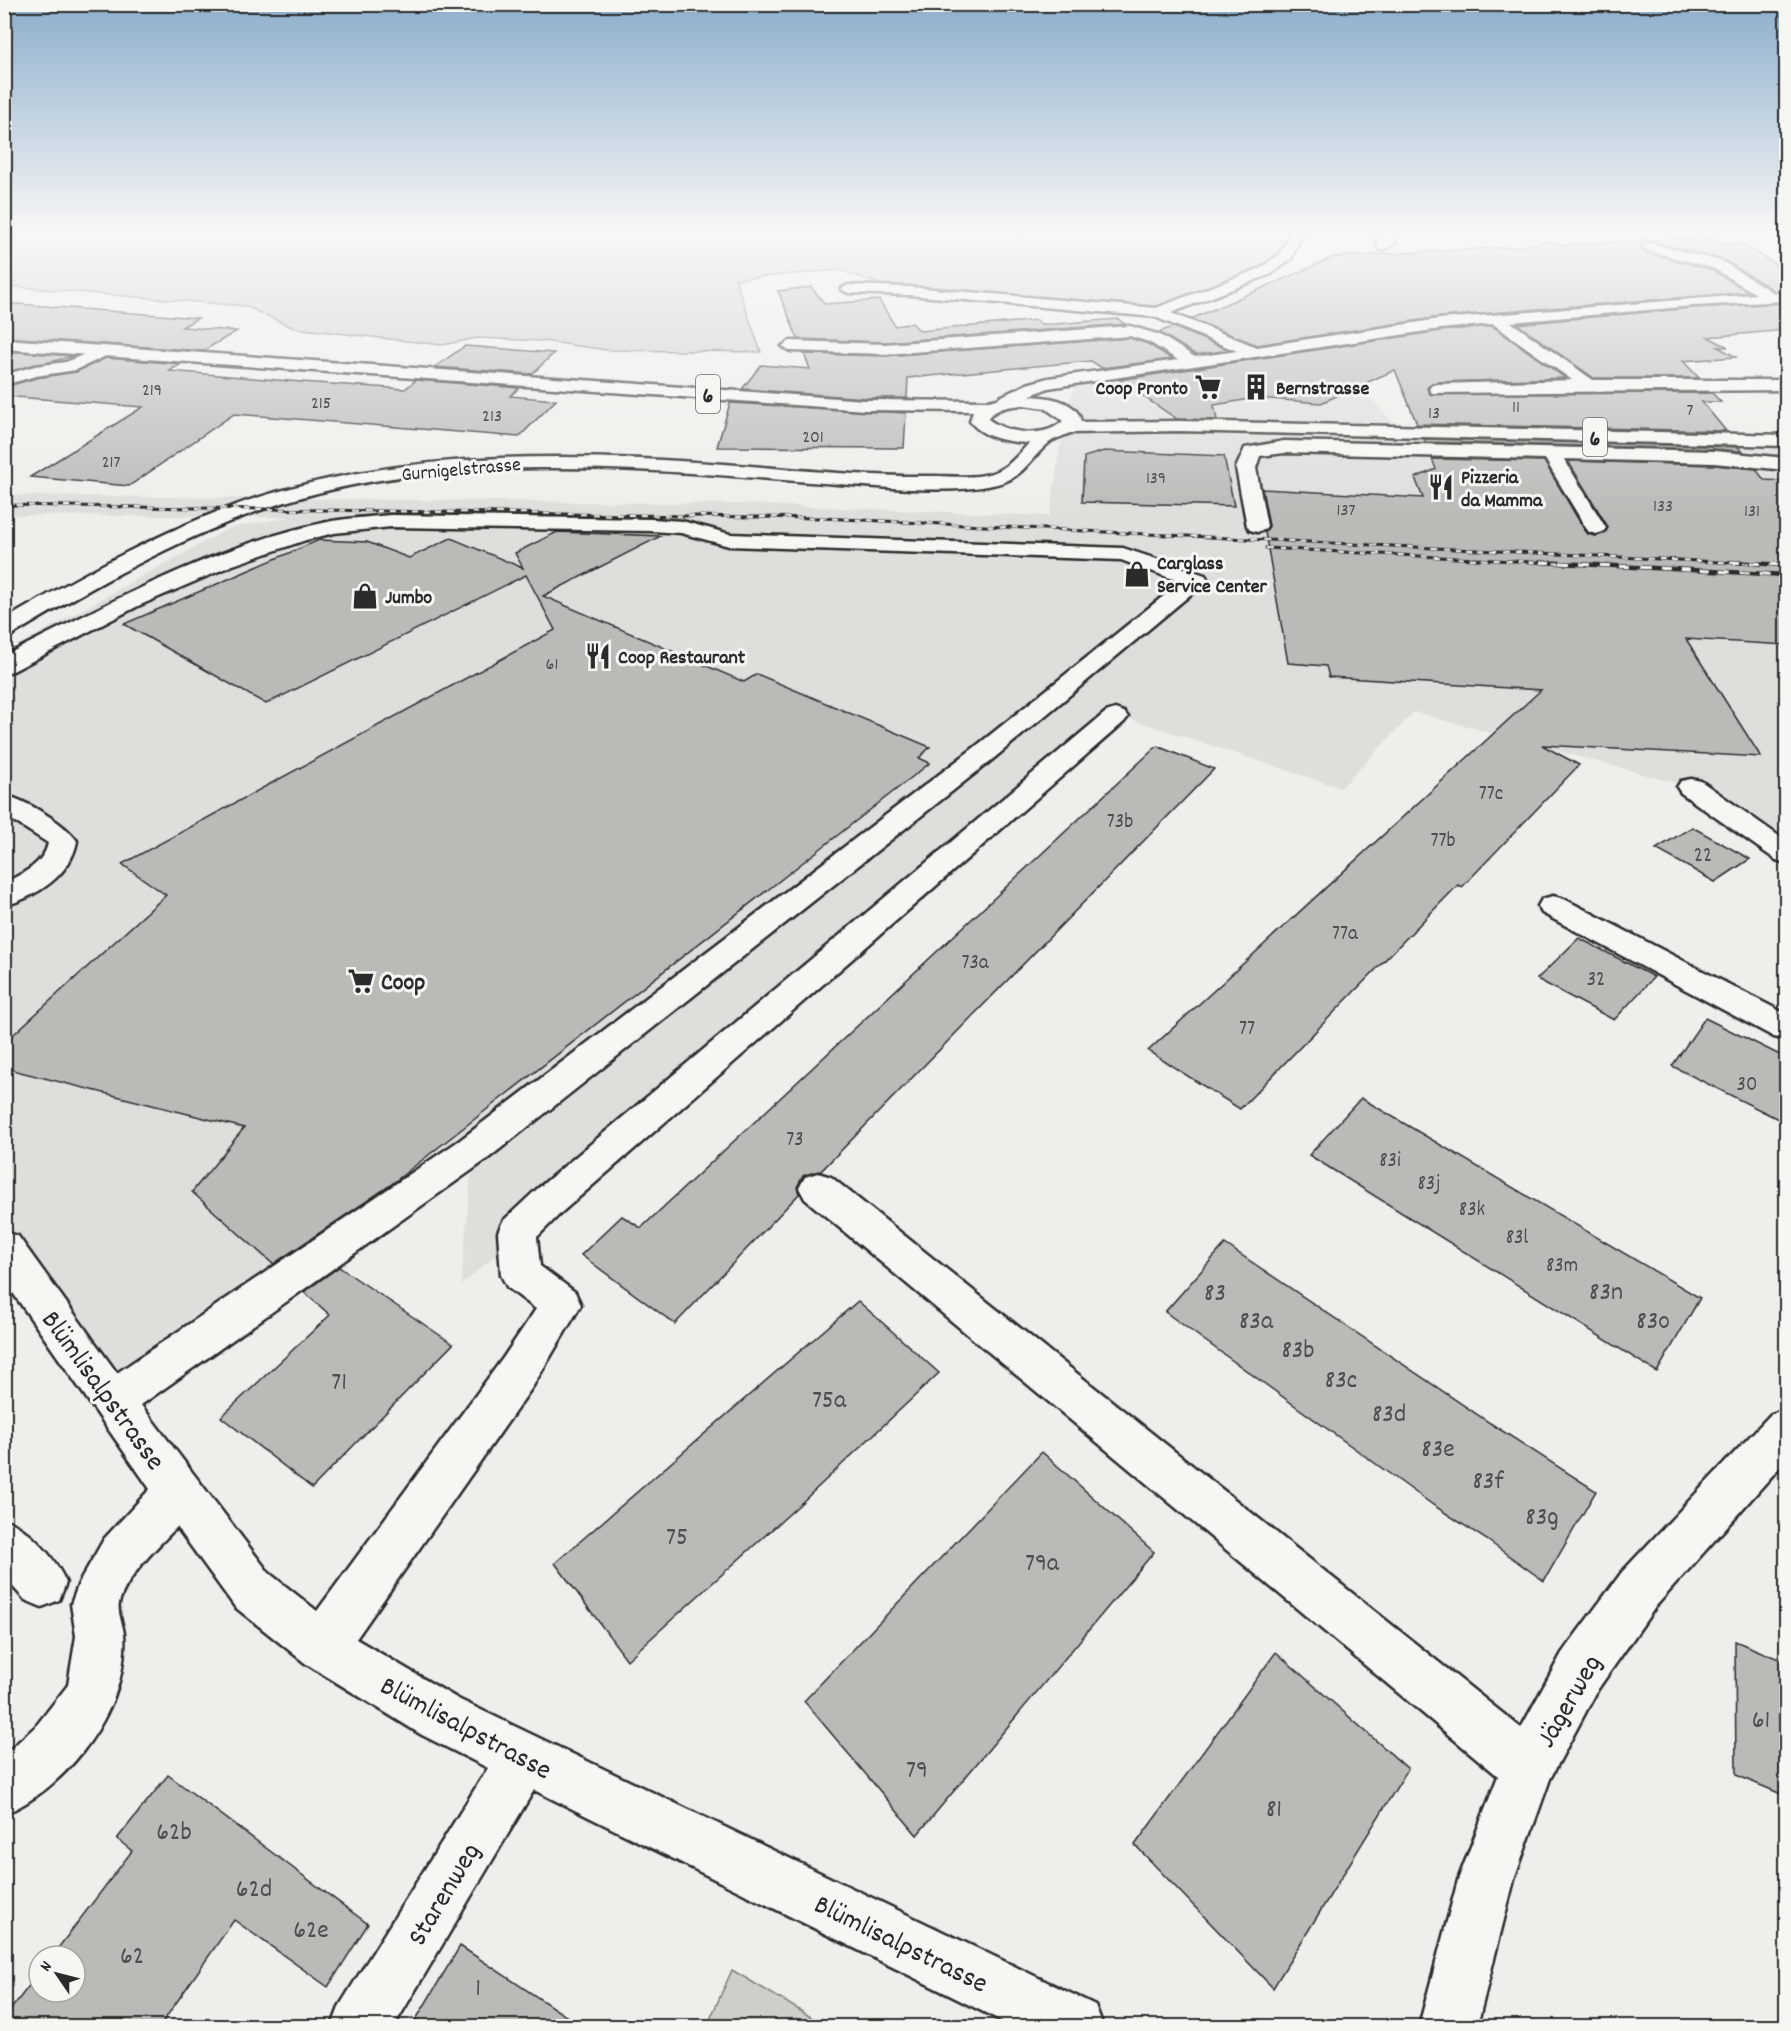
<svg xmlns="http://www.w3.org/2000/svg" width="1791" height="2031" font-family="Dekko,sans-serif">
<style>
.built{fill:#dededb}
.green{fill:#cececa;stroke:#7c7c7a;stroke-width:1.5}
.building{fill:#babab7;stroke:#2b2b2b;stroke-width:1.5}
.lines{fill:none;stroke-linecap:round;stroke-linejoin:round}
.minor-casing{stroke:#2b2b2b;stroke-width:5}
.major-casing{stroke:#2b2b2b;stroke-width:5}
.minor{fill:#f6f6f2;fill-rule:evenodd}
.major{fill:#f6f6f2;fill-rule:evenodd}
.rail-far1-casing{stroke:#2b2b2b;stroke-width:3}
.rail-casing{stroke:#2b2b2b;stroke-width:4.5}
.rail-far1{stroke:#f6f6f2;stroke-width:2;stroke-dasharray:6;stroke-linecap:butt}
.rail{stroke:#f6f6f2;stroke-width:3;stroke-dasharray:10;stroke-linecap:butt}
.labels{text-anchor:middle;stroke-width:6;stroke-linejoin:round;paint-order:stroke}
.far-number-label{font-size:18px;fill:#4f4f4e}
.far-poi-label{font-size:20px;font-weight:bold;fill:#2b2b2b;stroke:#f6f6f2;text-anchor:start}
.far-street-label{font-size:20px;fill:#2b2b2b;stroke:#f6f6f2}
.number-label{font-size:21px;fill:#4f4f4e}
.shield{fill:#f6f6f2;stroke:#686867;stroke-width:1.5}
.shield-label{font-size:22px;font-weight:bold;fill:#2b2b2b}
.poi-label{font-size:24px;font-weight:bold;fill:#2b2b2b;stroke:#f6f6f2;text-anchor:start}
.near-number-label{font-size:26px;fill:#4f4f4e}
.near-street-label{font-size:28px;fill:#2b2b2b;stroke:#f6f6f2}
</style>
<rect width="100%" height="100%" fill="#eeeeea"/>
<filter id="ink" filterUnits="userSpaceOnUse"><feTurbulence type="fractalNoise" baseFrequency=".0167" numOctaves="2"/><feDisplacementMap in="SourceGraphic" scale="12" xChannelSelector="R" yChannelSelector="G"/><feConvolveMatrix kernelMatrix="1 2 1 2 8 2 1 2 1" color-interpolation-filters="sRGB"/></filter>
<g filter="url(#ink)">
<!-- built -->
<path class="built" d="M1318,342L1403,433L1786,441V854L1691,787L1414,712L1341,788L1115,714L461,1285L473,1151L112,1401L5,1248L4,653L229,528L290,517L5,515V495L745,504L1050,516L1065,411L1078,380Z"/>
<!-- green -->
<g class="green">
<path d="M4,230H1280L1289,233L1280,256L1260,270L1154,310L892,288L839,270L735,279L761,352L607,350L543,341L478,338L442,345L294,328L245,306L5,286Z"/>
<path d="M732,1970L826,2026H707Z"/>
</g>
<!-- building -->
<g class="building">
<path d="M1712,237L1723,244H1742L1786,271V291H1775L1724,260L1651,241L1641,246L1644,252L1712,270L1749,292L1440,317L1257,345L1191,319L1334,257L1517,247L1549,241L1562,245Z"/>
<path d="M811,287L825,304L879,300L895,326L912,323L920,331L1037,320L1040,324H1054L1118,319L1125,324L885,342L798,339L778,291Z"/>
<path d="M4,303L198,318L182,327L237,331L203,351L4,337Z"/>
<path d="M1786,303V330L1708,337L1728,347H1718L1736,357L1683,361L1699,378H1594L1517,324L1693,308Z"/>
<path d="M1492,326L1565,378L1438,382L1432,383L1427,388L1430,394L1712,393L1721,402H1702L1726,431L1417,424L1395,370L1321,403L1256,398L1214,405L1217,420L1177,419L1119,380L1440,331Z"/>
<path d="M1173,327L1229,350L1196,355L1159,332Z"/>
<path d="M1130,338L1148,344L1172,359L1102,368L1091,361L908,378L907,398H865L742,389L761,365L810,369L804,354L885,356Z"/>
<path d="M465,346L554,353L532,374L435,367Z"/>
<path d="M4,351L74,356L4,373Z"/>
<path d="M106,358L181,364L169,371L301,382L405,389L416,380L519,388L510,396L556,400L519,437L234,414L129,486L30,477L143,407L4,396V387L36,378L76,372Z"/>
<path d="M730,403L906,413L904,448L717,447Z"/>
<path d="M1424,439L1738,447L1742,451L1714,449L1425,442Z"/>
<path d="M1104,451L1224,456L1234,506L1082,502L1084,457Z"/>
<path d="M1432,459L1544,461L1584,529L1588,534L1595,536L1605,533L1608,527L1568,461L1714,465L1756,469L1764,480L1786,481V645L1686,639L1761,757L1542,745L1579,765L1462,887L1458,885L1240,1109L1148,1051L1541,690L1329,677L1326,666L1288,663L1265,532L1269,526L1262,489L1423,498L1415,478L1436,469Z"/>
<path d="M557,532L661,536L543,596L744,682L757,674L930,747L919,758L930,763L389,1186L273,1264L192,1192L244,1128L4,1068V1043L166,895L122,864L555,630L526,575L266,704L124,624L319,540L367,542L409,558L451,538L523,568L515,553Z"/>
<path d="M1157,746L1214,769L821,1171L803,1176L797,1187L799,1194L675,1324L581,1255L622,1216L641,1228Z"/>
<path d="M1692,827L1750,859L1715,882L1656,849Z"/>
<path d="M1579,938L1654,977L1614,1020L1537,979Z"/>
<path d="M1705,1018L1786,1058V1123L1672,1066Z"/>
<path d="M1361,1098L1700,1298L1657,1372L1309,1155Z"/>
<path d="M1225,1244L1490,1423L1596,1491L1544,1581L1487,1540L1433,1505L1165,1312Z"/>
<path d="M339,1267L453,1344L312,1488L221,1417L330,1315L304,1292Z"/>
<path d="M858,1301L939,1373L798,1506L627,1660L555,1563Z"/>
<path d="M1042,1452L1154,1552L917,1835L804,1701Z"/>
<path d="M1735,1641L1786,1662V1796L1736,1775Z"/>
<path d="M1276,1652L1408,1769L1273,1988L1135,1845Z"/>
<path d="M168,1775L368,1924L328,1987L234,1920L160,2026H4V2018L39,1973V1992H75V1956H52L132,1851L117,1839Z"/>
<path d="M460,1946L581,2026H412Z"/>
</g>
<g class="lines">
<!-- minor casing -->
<g class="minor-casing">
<g id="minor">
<path d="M1292,230H1304L1291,259L1271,274L1171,313L1257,347L1440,319L1756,294L1713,268L1645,250L1643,247L1650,243L1723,262L1774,293H1786V301L1693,306L1511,322L1593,380H1786V390L1432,393L1429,389L1432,385L1438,384L1572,380L1493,324L1440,329L1048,388L1006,406L1000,405L997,401L1000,397L1027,384L1048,378L1178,360L1149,342L1130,336L885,354L790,351L782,346L790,341L885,344L1130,326L1160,335L1195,357L1237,351L1155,317L909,295L848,293L841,289L848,285L909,287L1156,308L1261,268L1280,254Z"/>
<path d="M1380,230H1400L1401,231L1393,239L1396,242L1383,251L1376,247L1379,244L1376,241L1384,233Z"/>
<path d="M104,346L112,351L110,354L76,370L36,376L4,385V375L35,366L66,362Z"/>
<path d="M1284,441L1714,451L1786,458V470L1714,463L1564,459L1606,528L1603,532L1596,534L1589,532L1586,528L1545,459L1284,453L1260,456L1256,468L1267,526L1264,530L1257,532L1250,530L1247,526L1236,468L1245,448Z"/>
<path d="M391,515L651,519L682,521L730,534L1123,548L1205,575L1208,580L993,759L486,1160L141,1405L269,1573L317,1611L503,1358L536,1309L507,1287L501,1275L498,1232L503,1221L536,1190L1106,712L1115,709L1124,712L1128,717L1124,722L562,1212L537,1237L540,1266L575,1292L581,1305L533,1386L356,1639L458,1699L1095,2005L1103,2026H1012L534,1790L394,2026H332L340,2005L488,1768L422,1735L305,1663L235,1607L177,1527C159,1545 126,1577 119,1603C117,1613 123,1624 124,1634C125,1643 124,1652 123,1661C116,1723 61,1791 4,1814V1755L36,1726L68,1685L76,1636L71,1604L79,1583L104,1539L150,1489L4,1280V1232L18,1236L117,1373L460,1140L975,747L1181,582L1121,560L729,546L681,533L651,531L391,527L334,533L306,540L233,565L138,606L13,671L4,673V656C109,603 216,544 332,521C351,518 372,517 391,515Z"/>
<path d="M1691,779L1701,781L1786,841V863L1776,860L1681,793L1677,787L1681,781Z"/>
<path d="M4,795C25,800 65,823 77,841C71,875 36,897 4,906V883C22,874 44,864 48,843L4,815Z"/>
<path d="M1553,896L1564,899L1786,1014V1040L1774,1037L1542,913L1538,906L1542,899Z"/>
<path d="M818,1173L831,1177L1521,1728L1562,1653L1622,1572L1771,1414L1786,1409V1460L1656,1606L1598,1689L1550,1779L1514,1880L1477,2026H1419L1458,1880L1498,1776L805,1199L799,1188L805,1177Z"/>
<path d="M4,1519C31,1530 55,1557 66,1583L59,1600L42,1607L25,1600L4,1577Z"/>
</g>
</g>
<!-- major casing -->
<g class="major-casing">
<path id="major" d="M4,339L865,400L989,401C1011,394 1077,390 1081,422L1179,421L1786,435V446L1179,431L1070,433C1064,436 1056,438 1050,442C1033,455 1025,474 1004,482C962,496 882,487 837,484C739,477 640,467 542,468C447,468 351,478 261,510C173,541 92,587 12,635L4,637V620C83,574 164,529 250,500C404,450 565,452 724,464C793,469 863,477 933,476C951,476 974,479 992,473C1008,468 1018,455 1029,443C1009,442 982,438 970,421L973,411L865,410L4,349ZM1024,405L1045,408L1063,421C1044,439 1008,434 988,419L989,416C1000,407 1010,406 1024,405Z"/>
</g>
<!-- minor -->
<use href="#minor" class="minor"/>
<!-- major -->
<use href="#major" class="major"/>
<!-- rail-far1 casing -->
<g class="rail-far1-casing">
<g id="rail-far1">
<path d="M4,505L822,518L1760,564"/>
<path d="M1266,548L1569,564"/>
</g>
</g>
<!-- rail casing -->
<g class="rail-casing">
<g id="rail">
<path d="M1540,562L1786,575"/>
<path d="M1730,562L1786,565"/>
</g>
</g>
<!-- rail-far1 -->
<use href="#rail-far1" class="rail-far1"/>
<!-- rail -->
<use href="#rail" class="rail"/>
</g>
</g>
<!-- sky -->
<linearGradient id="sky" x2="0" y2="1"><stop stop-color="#8daecc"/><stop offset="0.45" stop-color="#f7f7f6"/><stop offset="1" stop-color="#f7f7f6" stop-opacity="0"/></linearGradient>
<rect width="1791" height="514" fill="url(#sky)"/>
<!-- icons -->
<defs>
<g id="supermarket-bare" transform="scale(2.07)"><path d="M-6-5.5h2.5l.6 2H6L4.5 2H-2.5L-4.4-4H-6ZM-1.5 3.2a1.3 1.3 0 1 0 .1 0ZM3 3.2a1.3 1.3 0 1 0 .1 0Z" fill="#2b2b2b" stroke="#f6f6f2" stroke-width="2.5" paint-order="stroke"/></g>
<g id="building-bare" transform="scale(2.07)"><path d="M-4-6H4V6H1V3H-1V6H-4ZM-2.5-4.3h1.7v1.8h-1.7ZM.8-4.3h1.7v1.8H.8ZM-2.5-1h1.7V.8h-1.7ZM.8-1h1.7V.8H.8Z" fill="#2b2b2b" stroke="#f6f6f2" stroke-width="2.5" paint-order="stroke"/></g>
<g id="restaurant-bare" transform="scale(2.07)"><path d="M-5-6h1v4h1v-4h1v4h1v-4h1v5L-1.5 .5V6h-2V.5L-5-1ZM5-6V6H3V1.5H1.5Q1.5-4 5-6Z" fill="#2b2b2b" stroke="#f6f6f2" stroke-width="2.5" paint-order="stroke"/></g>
<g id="shop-bare" transform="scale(2.07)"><path d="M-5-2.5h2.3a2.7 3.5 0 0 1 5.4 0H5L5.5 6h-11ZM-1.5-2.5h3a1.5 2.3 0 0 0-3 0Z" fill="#2b2b2b" stroke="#f6f6f2" stroke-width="2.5" paint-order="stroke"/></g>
</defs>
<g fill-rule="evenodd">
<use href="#supermarket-bare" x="1208" y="387"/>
<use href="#building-bare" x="1256" y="387"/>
<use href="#restaurant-bare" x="1441" y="487"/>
<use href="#shop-bare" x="1137" y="574"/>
<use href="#shop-bare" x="365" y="596"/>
<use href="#restaurant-bare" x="598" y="656"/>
<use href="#supermarket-bare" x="361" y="981"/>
</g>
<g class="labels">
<!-- far-number labels -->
<g class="far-number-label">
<text x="152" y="395">219</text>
<text x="321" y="408">215</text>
<text x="1516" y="412">11</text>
<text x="1690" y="415">7</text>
<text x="1434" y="418">13</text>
<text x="492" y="421">213</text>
<text x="813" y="442">201</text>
<text x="111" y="467">217</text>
<text x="1156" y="483">139</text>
<text x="1663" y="511">133</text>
<text x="1346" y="515">137</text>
<text x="1752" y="516">131</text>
<text x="552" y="669">61</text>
</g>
<!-- far-poi labels -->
<g class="far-poi-label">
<text x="1188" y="394" text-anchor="end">Coop Pronto</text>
<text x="1276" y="394">Bernstrasse</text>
<text x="1461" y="483">Pizzeria<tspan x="1461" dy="23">da Mamma</tspan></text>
<text x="1157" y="569">Carglass<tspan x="1157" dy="23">Service Center</tspan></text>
<text x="385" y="603">Jumbo</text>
<text x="618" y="663">Coop Restaurant</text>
</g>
<!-- far-street labels -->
<g class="far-street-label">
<text transform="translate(461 468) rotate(-5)" y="7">Gurnigelstrasse</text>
</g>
<!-- number labels -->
<g class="number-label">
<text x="1491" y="799">77c</text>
<text x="1120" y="827">73b</text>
<text x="1443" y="846">77b</text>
<text x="1703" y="861">22</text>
<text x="1345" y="939">77a</text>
<text x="975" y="968">73a</text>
<text x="1596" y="985">32</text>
<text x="1247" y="1034">77</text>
<text x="1747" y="1090">30</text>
<text x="795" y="1145">73</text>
<text x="1390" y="1166">83i</text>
<text x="1429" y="1189">83j</text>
<text x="1472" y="1215">83k</text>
<text x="1517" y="1243">83l</text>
<text x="1562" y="1271">83m</text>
</g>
<!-- shield labels -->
<g class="shield">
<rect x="696" y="375" width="24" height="38" rx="4.5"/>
<rect x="1583" y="418" width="24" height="38" rx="4.5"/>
</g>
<g class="shield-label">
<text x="708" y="402">6</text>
<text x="1595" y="445">6</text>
</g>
<!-- poi labels -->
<g class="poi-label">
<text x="381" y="989">Coop</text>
</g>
<!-- near-number labels -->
<g class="near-number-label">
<text x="1606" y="1299">83n</text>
<text x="1215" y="1300">83</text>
<text x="1256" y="1328">83a</text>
<text x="1653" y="1328">83o</text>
<text x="1298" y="1357">83b</text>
<text x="1341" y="1387">83c</text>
<text x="339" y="1389">71</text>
<text x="829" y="1407">75a</text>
<text x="1389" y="1421">83d</text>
<text x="1438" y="1456">83e</text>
<text x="1488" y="1488">83f</text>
<text x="1542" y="1524">83g</text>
<text x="677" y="1544">75</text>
<text x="1042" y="1570">79a</text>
<text x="1761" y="1727">61</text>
<text x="917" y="1777">79</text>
<text x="1274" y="1816">81</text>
<text x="174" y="1839">62b</text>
<text x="254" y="1896">62d</text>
<text x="311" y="1937">62e</text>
<text x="132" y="1963">62</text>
<text x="478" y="1995">1</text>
</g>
<!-- near-street labels -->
<g class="near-street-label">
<text transform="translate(105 1389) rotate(54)" y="10">Blümlisalpstrasse</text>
<text transform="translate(1567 1700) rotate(-60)" y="10">Jägerweg</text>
<text transform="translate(467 1726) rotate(28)" y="10">Blümlisalpstrasse</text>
<text transform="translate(442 1893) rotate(-59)" y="10">Starenweg</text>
<text transform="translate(902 1942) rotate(26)" y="10">Blümlisalpstrasse</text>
</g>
</g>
<!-- margin -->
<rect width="1791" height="2031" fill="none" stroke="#f6f6f2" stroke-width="24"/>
<rect x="12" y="12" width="1767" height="2007" fill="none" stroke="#2b2b2b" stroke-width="2" filter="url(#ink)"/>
<!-- north arrow -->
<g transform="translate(57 1974) rotate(305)"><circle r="28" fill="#f6f6f2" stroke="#a5a5a2" stroke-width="1.5"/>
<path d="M0-4.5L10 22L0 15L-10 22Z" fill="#2b2b2b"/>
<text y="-9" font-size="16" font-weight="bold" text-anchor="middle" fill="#2b2b2b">N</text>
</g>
</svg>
